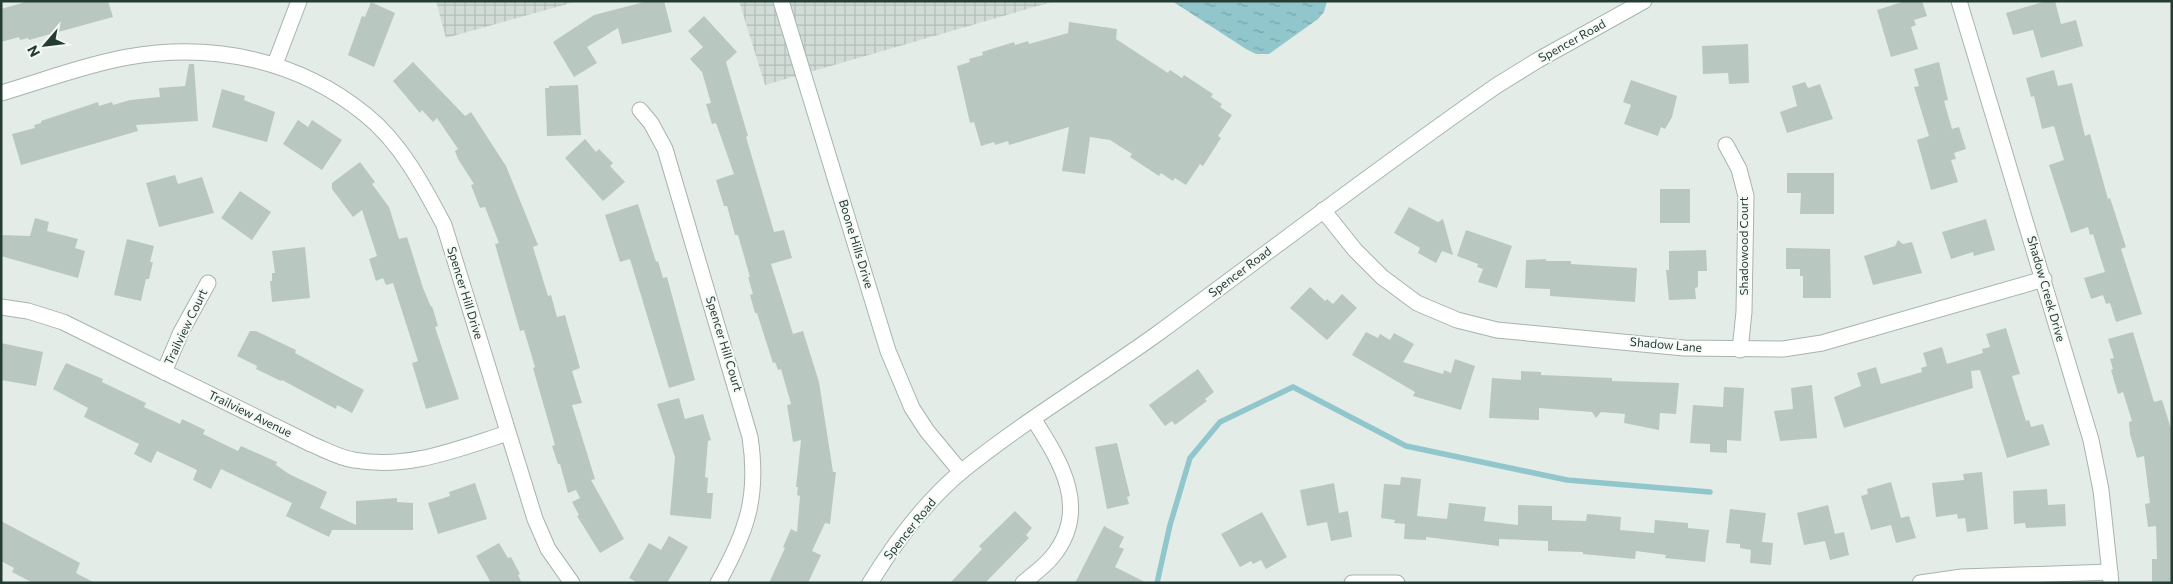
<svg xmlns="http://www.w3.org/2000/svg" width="2173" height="584" font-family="Commissioner,sans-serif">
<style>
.industrial{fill:url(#industrial-grid)}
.water{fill:url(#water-ripples)}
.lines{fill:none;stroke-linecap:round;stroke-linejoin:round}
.stream{stroke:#91c7cc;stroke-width:5.5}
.building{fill:#b9c7c1}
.street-casing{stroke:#a7b4ae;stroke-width:17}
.secondary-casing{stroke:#a3b7af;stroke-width:17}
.street{stroke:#fff;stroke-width:15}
.secondary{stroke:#fff;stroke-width:15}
.labels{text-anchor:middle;stroke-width:4;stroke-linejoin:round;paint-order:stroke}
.street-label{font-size:12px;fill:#253c34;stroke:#f4f9f6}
</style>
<defs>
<pattern id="industrial-grid" width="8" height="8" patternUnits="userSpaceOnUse" patternTransform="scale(1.25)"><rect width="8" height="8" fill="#d2dcd7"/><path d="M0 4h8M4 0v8" fill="none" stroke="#b4beb9"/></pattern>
<pattern id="water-ripples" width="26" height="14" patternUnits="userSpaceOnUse" patternTransform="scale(1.25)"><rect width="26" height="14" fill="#91c7cc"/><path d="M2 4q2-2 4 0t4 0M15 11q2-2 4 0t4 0" fill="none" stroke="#76a3a6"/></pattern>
</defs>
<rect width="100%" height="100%" fill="#e4ece8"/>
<!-- industrial -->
<g class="industrial">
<path d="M436,1H578L446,38Z"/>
<path d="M739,1H1055L765,85Z"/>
</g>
<!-- water -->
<path class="water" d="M1172,1H1327L1324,12L1318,19L1269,54H1256L1246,49Z"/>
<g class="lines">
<!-- stream -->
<path class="stream" d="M1157,583L1170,525L1190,458L1220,422L1293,387L1406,446L1567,480L1710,492"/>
</g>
<!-- building -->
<g class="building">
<path d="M29,1H108L113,17L29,40L28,38L20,40L19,37L1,42V9Z"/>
<path d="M648,1H664L672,32L622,44L618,28L587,47L597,63L574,77L553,42L594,15Z"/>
<path d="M1905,1H1922L1927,16L1914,20L1916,25L1911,27L1918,49L1891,57L1877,10Z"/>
<path d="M2046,1H2055L2061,24L2076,20L2083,46L2041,58L2033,30L2013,35L2006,13Z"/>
<path d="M371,2L395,13L374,67L348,55L362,16L365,17Z"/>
<path d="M704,16L737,52L726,62L748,136L746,137L774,232L784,230L792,258L771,264L793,334L803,331L819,382L833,472H836L830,524L825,523L812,551L821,555L808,583H769L785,548L783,547L791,529L797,532L800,496L797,495L798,487H796L801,440L793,442L787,405L791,404L781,369L778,370L775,362L773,363L757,313H755L750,295L753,294L748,277H750L738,235H735L727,206H724L716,180L734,174L716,123L712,124L706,104L711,103L702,72L690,59L703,47L688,31Z"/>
<path d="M1069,22L1117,29L1116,39L1168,73L1170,70L1182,78L1184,75L1213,94L1211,97L1222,104L1220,107L1232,115L1218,136L1221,138L1203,166L1200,164L1186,185L1175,178L1173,181L1161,173L1159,176L1130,157L1132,154L1110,140L1090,137L1085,174L1062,171L1069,127L1009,145L1008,141L995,145L994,142L981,146L974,122L970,123L957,66L970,62L969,59L983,55L982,52L1014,42L1015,45L1028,41L1029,44L1068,33Z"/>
<path d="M1748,44L1749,83L1729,84L1728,73L1703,74L1702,46Z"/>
<path d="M413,62L465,116L471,112L506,166L538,245L533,247L548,296L551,295L557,317L565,315L580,368L572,371L582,403L572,405L595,479L591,480L624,539L600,553L577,516L579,515L572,502L580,498L576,490L568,493L560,464H558L552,446L555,445L533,368L535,367L524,330L520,331L495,244L499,243L485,207L480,208L471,185L474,184L458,159L455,151L458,149L437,118L433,122L422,110L420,113L393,81Z"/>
<path d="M1939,62L1948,100L1944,101L1952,129L1959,127L1966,149L1954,153L1956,159L1951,160L1958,182L1931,190L1917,140L1929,136L1914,87L1919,86L1914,69Z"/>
<path d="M189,64H194L198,121L136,125L138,131L21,165L12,134L35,128L34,125L41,123V121L98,102L99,106L112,102L113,105L130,100L160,97L159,88L185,86Z"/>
<path d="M2054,70L2058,86L2072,83L2085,136L2090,134L2108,199L2110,198L2126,247L2121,249L2142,314L2116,322L2110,303L2106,304L2103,295L2091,299L2084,278L2105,272L2093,234L2090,235L2088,227L2071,233L2049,165L2064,160L2054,126L2042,129L2034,96L2031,97L2026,78Z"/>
<path d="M1631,80L1677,96L1672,117L1665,129L1661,127L1658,136L1624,124L1631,105L1623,102Z"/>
<path d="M1805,82L1808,88L1820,84L1833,119L1787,133L1780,112L1797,106L1792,86Z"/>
<path d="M578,85L581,135L547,136L545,88H549V86Z"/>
<path d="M222,89L245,96L244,100L275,112L267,142L212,127Z"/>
<path d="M298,120L308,127L312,120L342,140L322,170L283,144Z"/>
<path d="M585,139L596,152L599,149L613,163L610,166L625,182L603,201L565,158Z"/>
<path d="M360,162L375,182L372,184L389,207L399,239L407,237L423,288L431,307L432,306L438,326L435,327L459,399L426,409L412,363L418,361L393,283L386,285L383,278L376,281L369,259L377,256L362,210L353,217L332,189V183Z"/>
<path d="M1787,173H1834V214H1800L1801,193H1787Z"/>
<path d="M175,175L178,184L202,177L214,213L159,227L146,183Z"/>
<rect x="1660" y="189" width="30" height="34"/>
<path d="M240,191L271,212L252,240L221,218Z"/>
<path d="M638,204L656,262L658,261L663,278L667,277L695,380L669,388L630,259L620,262L605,215Z"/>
<path d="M1409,207L1438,222L1443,219L1453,255L1442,251L1436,263L1418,253L1420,248L1394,233Z"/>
<path d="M35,218L49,222L47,231L78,239L75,248L85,251L78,278L1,256V235L30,236Z"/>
<path d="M1986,219L1995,250L1974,256L1973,252L1951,259L1942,232Z"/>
<path d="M1466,230L1512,246L1497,288L1478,282L1483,269L1477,267L1478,264L1457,256Z"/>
<path d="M127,239L154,246L150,262H153L149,279H146L141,301L114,295Z"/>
<path d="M1898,240L1903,244L1912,242L1922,273L1873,285L1864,256L1895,246Z"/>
<path d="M305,247L310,298L272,302L270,281H272V273H275L272,251Z"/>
<path d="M1786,248L1830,249L1831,298H1803V276H1800V269H1786Z"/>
<path d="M1706,250L1707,271H1698V287L1695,288L1696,299L1669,300L1666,270H1669V251Z"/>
<path d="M1546,259V261H1571V264L1637,268L1635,302L1550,296V289L1525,288L1526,260Z"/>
<path d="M1310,287L1325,301L1327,299L1333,304L1342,294L1357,308L1327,340L1290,308Z"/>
<path d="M2006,328L2020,374L2012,376L2026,421L2029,420L2031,427L2043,424L2050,445L2007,458L1980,370L1971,371L1973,388L1844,428L1834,397L1861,386L1857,373L1876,367L1881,384L1922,372L1921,368L1927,366L1923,353L1942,347L1947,364L1983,353L1982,349L1990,347L1986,334Z"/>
<path d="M250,331H256L296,350L295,353L364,390L352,413L337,405L336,409L282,380L281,381L256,369L257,366L237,356Z"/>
<path d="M1366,332L1378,338L1380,334L1390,340L1394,333L1414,344L1403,362L1443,374L1444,370L1451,373L1455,359L1475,366L1461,410L1413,396L1415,392L1352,355Z"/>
<path d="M2133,332L2154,402L2162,400L2172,432V583H2152V559H2157L2156,526L2148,527L2145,504L2150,503L2144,456L2137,458L2130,434L2129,422L2132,421L2123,392L2118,394L2111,370L2113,369L2110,359L2114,358L2108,339Z"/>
<path d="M1,343L43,352L36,386L1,380Z"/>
<path d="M66,363L103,379L102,382L146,403L144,407L180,424L182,419L205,430L203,434L238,451L241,446L277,462L276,465L289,474L327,492L320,508L356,525V501L397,498V502L413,503V530H332L329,537L286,516L292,503L221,469L211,489L193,480L197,470L157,451L151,463L134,454L139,444L84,417L88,408L53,389Z"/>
<path d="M1198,369L1214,392L1205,399L1207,401L1175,425L1172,421L1165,426L1149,405Z"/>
<path d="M1521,371L1541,372V375L1612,378V381L1679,383L1676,414L1660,413L1659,430L1624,423L1625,414L1601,412L1596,418L1592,412L1539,408V420L1489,418L1492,378L1521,380Z"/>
<path d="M1812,385L1817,438L1780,441L1774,411L1793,409L1791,388Z"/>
<path d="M1724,387L1744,388L1741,441L1727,440V453L1710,452V444L1690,443L1693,405L1723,407Z"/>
<path d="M679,398L685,419L703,414L711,440L708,441L705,477L708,478L707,493H713L711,519L670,515L675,457L657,404Z"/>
<path d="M1117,443L1130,496L1127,497L1129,504L1107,509L1095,447Z"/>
<path d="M1982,472L1988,529L1967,532L1965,518L1958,519L1957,514L1936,517L1932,483L1964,480L1963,474Z"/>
<path d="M1401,477L1421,479L1417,516L1447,519L1449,503L1486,507L1484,521L1518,525V505L1552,506V520L1586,521L1587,514L1621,517L1620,530L1654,533L1655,520L1688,523V528L1709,530L1705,562L1665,558L1666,555L1636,551L1635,559L1583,554V552L1548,551V541L1499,539V546L1426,537V540L1404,539L1405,524L1394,523L1395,520L1381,518L1384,484L1400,485Z"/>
<path d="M1891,482L1901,518L1909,516L1916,538L1896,543L1891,525L1871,530L1861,496L1868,494L1867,489Z"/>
<path d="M475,483L487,519L438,534L428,503L450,496L449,492Z"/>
<path d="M1334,483L1339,513L1348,511L1352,537L1331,541L1327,522L1307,526L1300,490Z"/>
<path d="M2047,489L2048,505L2065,504L2066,526L2026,528L2025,523L2014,524L2013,491Z"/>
<path d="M1828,505L1835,534L1844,532L1849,555L1830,560L1825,541L1804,545L1797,513Z"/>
<path d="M1730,509L1766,513L1762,542L1773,543L1771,565L1750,563L1751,550L1740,548V544L1726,543Z"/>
<path d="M1015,511L1032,528L1026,535L1029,538L985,583H950L982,549L979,546Z"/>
<path d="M1262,512L1287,557L1266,569L1261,560L1253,564L1251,561L1240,567L1221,534Z"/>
<path d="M1,521L80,563L76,573L95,583H33L12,572L14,568L1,561Z"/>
<path d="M1104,526L1124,537L1119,547L1124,549L1115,567L1147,583H1075Z"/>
<path d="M669,536L688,547L667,583H638L629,578L649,543L661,550Z"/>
<path d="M499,543L508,558L511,557L520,574L518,575L522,583H491L476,556Z"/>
</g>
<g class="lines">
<!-- street casing -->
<g class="street-casing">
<g id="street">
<path d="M1959,1L2091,440L2101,490L2111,583"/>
<path d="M275,64L299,1"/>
<path d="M1,93C42,81 87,64 128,57C213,42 299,60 366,115C401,143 424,187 444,225L535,519L548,549L572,583"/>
<path d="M640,110L651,123L665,149L750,437C759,497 747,531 718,583"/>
<path d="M1726,145L1739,169L1746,196L1744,312L1740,350"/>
<path d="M1323,210L1355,250L1382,277L1417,303L1457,320L1497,330L1684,348L1783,349L1822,343L2044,279"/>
<path d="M1,307L28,311L63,322L311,444C324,449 339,458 354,460C408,470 457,449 508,433"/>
<path d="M164,372L181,332L208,283"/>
<path d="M1023,583C1033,574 1044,567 1052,557C1091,510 1061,462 1034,420"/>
<path d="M1352,583H1397"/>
<path d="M1920,583L1962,577L2110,572"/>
</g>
</g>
<!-- secondary casing -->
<g class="secondary-casing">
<g id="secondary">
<path d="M781,1L888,351L912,408L927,431L961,472"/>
<path d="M870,583C895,542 925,502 962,471C1024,421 1093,380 1157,334C1270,251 1381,166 1496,86L1538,60L1644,1"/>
</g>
</g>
<!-- street -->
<use href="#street" class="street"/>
<!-- secondary -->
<use href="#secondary" class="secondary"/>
</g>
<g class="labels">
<!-- street labels -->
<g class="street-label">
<text transform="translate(1572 41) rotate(-29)" y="4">Spencer Road</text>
<text transform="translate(856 244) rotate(73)" y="4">Boone Hills Drive</text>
<text transform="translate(1744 246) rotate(-90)" y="4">Shadowood Court</text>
<text transform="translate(1240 272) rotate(-37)" y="4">Spencer Road</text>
<text transform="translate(2046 289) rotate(74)" y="4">Shadow Creek Drive</text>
<text transform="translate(465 293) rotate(73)" y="4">Spencer Hill Drive</text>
<text transform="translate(186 327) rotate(-64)" y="4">Trailview Court</text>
<text transform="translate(724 344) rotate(73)" y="4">Spencer Hill Court</text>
<text transform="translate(1666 345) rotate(5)" y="4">Shadow Lane</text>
<text transform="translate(250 414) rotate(26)" y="4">Trailview Avenue</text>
<text transform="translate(910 529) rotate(-51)" y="4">Spencer Road</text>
</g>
</g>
<!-- border -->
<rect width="2173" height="584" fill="none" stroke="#253c34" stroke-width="5"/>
<!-- north arrow -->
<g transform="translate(45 45) rotate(242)" stroke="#f4f9f6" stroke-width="4" paint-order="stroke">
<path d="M0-4L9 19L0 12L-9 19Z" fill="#253c34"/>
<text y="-8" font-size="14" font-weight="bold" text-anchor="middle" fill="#253c34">N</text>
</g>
</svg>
